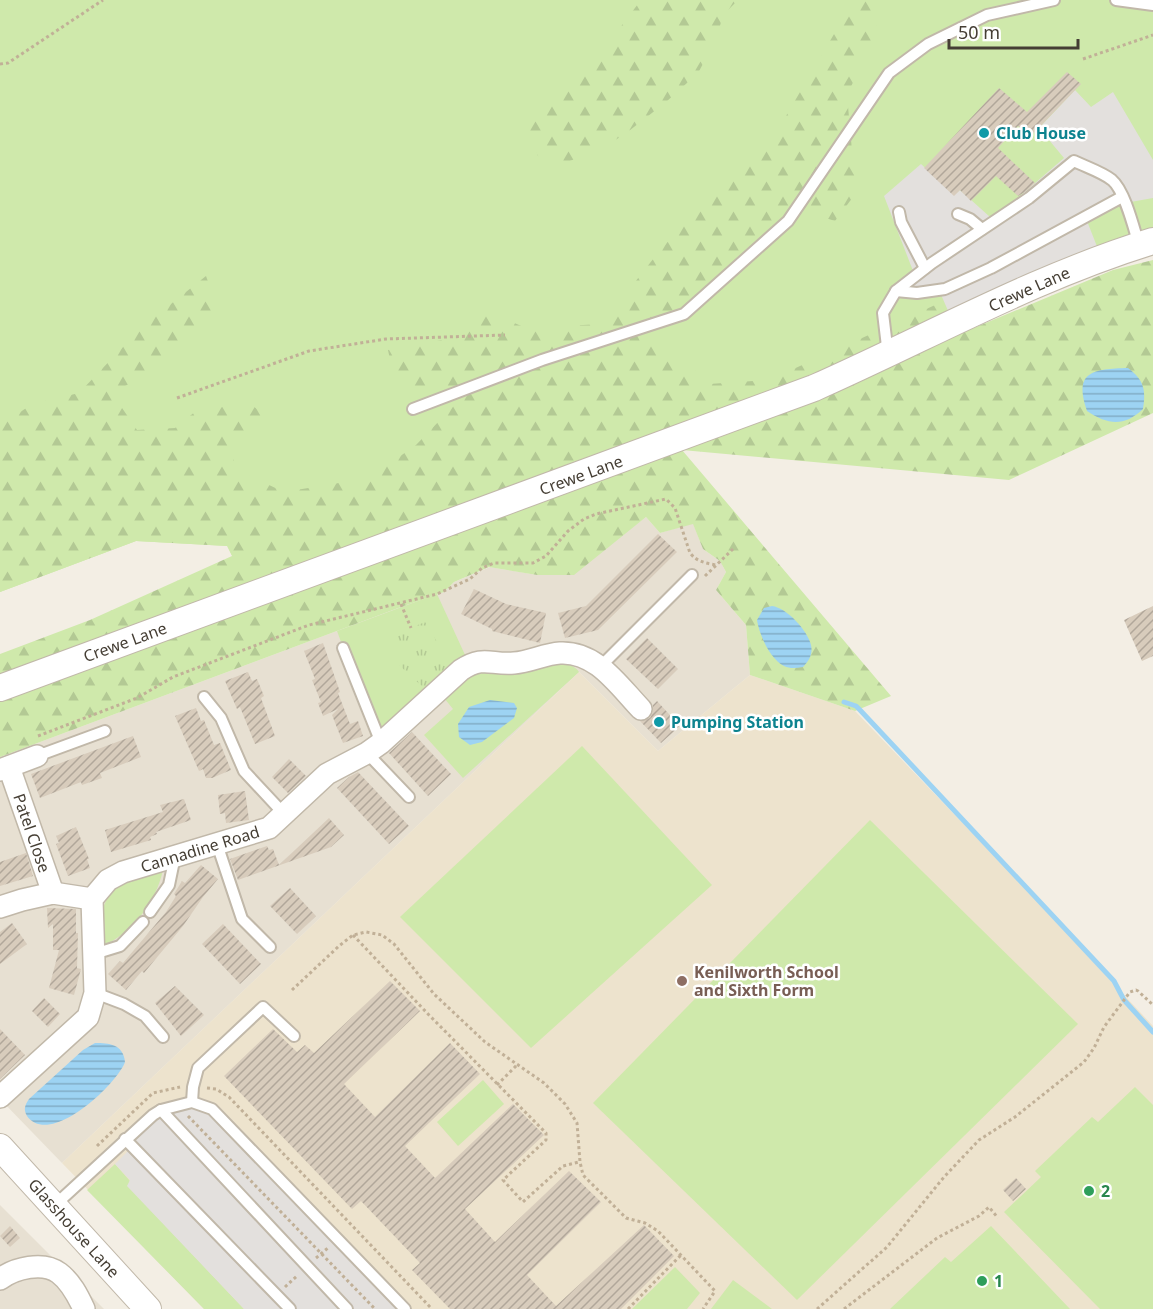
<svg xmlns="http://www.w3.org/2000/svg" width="1153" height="1309" font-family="'Noto Sans',sans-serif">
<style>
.residential{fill:#e7e0d2}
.education{fill:#ede3cd}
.grass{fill:#cfe9ab}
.forest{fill:url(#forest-firs)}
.park{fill:url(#park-tufts)}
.parking{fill:#e3e0dd}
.water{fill:url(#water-rules)}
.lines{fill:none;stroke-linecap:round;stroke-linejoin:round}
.stream{stroke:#9dd3f3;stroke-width:5}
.building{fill:url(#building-hatch)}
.service-casing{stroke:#c1b8a9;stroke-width:14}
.minor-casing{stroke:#c1b8a9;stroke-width:24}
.tertiary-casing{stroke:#c1b8a9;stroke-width:28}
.path{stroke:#c1b097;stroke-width:3;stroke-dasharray:3 3;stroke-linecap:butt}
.service{stroke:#fff;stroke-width:10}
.minor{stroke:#fff;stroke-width:21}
.tertiary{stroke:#fff;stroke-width:26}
.culture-dot{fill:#0f9aa8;stroke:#fff;stroke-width:2}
.education-dot{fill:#8d6e63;stroke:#fff;stroke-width:2}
.leisure-dot{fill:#2e9e5b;stroke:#fff;stroke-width:2}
.labels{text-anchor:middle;stroke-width:5;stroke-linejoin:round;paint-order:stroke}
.culture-label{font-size:16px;font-weight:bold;fill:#0d838f;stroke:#fff;text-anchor:start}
.street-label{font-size:16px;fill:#453e34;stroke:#fff}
.education-label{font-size:16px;font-weight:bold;fill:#785e54;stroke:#fff;text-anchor:start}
.leisure-label{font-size:16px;font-weight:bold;fill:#27864d;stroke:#fff;text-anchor:start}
</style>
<defs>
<pattern id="forest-firs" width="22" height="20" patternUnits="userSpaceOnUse" patternTransform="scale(1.5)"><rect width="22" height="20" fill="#cfe9ab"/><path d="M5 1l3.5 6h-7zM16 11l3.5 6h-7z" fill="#b3c994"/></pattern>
<pattern id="park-tufts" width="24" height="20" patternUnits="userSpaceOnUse" patternTransform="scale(1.5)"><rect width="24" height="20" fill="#cfe9ab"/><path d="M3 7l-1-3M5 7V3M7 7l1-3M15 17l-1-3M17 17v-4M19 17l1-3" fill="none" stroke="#b3c994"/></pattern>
<pattern id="water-rules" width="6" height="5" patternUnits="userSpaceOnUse" patternTransform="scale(1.5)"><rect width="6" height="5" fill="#9dd3f3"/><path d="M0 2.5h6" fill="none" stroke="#82adc6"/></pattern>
<pattern id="building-hatch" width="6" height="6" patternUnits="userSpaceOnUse" patternTransform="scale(1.5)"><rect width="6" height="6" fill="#d8ccbc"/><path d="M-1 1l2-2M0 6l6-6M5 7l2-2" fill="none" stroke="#b1a79a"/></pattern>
</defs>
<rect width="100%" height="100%" fill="#f3eee4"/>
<!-- residential -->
<g class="residential">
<path d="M646,517L660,533L693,523L703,549L720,561L726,572L716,590L746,625L750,675L658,751L579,672L62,1163L0,1099V757L401,607L444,592L454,582L490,567L537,575L614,541Z"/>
<path d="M0,1205L104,1309H0Z"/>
</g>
<!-- education -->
<path class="education" d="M579,672L658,751L750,675L855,711L1002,864L1153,1026V1309H204L62,1163Z"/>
<!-- grass -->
<g class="grass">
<path d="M0,0H1153V230L578,463L244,583L228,546L136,541L0,592Z"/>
<path d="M437,594L466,657L439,677L375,734L337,631Z"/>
<path d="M556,664C565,664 574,664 579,672L463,778L424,735L453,709L444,698L467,677L476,672L519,673Z"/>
<path d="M582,746L712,885L531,1048L400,917Z"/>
<path d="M870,820L1078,1024L797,1300L593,1103Z"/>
<path d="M163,869C157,902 131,934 101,947C102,936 100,921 103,909C110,882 140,877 163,869Z"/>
<path d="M483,1080L504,1104L458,1146L437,1122Z"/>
<path d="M1135,1087L1153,1105V1309H1100L1004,1212L1041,1177L1035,1171L1092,1117L1098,1122Z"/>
<path d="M115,1164L130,1181L128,1186L244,1309H204L87,1190Z"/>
<path d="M991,1226L1070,1309H890L945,1257L951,1262Z"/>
<path d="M675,1267L700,1293L687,1309H632Z"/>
<path d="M733,1280L772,1309H711Z"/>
</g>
<!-- forest -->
<g class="forest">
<path d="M641,0H738L723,15L716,40L698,73L666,102L625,134L599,150L567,162L538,156L526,124L562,85L610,41Z"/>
<path d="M854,0H878L876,34L847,95L853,162L862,185L835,221L791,207L639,340L683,359L709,384L769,380L944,301L964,307L809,377L244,584L249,597L681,450L1113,270L1153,260V413L1009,480L682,450L891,696L855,711L750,675L746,625L716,590L726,572L720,561L703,549L693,524L660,533L646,517L574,575H537L489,567L454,582L444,592L401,607L0,757V654L90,620L232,556L227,546L136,541L0,592V426L32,404L79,393L142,327L206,276L216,304L198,333L157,370L125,386L120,405L137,430L175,428L196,411L250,403L270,421L232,445L235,469L284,492L369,478L416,445L468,391L396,387L388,350L464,336L489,312L526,328L602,324L661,249L786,116Z"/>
</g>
<!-- park -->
<path class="park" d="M425,622L443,652L449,668L425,689L398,664L387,638Z"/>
<!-- parking -->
<g class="parking">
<path d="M1075,90L1091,107L1113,92L1153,160V198L1125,203L1087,221L1098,249L949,313L939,290L896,291L915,276L884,196L921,164L954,195L960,190L990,217L1019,197L1064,158L1039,128Z"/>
<path d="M192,1102L212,1109L405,1309H244L127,1186L130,1180L115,1164L132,1147L125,1139L143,1124Z"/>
</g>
<!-- water -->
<g class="water">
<path d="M1128,368C1144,380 1146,390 1143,409C1124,427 1108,425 1087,411C1073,371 1093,369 1128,368Z"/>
<path d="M772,606C787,608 807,630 811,645C813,654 809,661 803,667C797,668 790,669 784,666C770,659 759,634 757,620L764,608Z"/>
<path d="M490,700L514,703L517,708L514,718L482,742L470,745L459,737L458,724L469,707Z"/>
<path d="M95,1043C109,1043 123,1044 125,1062C117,1084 50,1148 27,1116C23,1109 25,1105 29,1099L83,1050Z"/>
</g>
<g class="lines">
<!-- stream -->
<path class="stream" d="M844,702L856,706L860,710L1114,981L1124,1000L1153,1032"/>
</g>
<!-- building -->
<g class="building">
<path d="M1067,72L1081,84L1030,137L1018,126L998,148L1035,183L1025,192L1018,196L996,176L971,201L960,190L954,196L924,168L999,88L1027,112Z"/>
<path d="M658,534L677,552L598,630L565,638L558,613L586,606Z"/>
<path d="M474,589L506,604L546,613L540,643L492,631V629L461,614Z"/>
<path d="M1153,606V656L1142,661L1124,620Z"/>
<path d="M647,638L678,669L658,689L626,659Z"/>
<path d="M323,643L340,692L338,693L350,724L358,721L363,736L343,743L332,715L338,709L323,716L318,703L321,702L312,680L315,679L304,651Z"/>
<path d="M248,672L252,681L257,679L264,696L261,698L275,736L255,744L240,707L237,709L225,681Z"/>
<path d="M657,701L680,726L661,743L640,721L650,718L653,712V705Z"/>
<path d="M196,708L201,721L204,720L214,745L220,743L231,770L212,778H206L203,769L199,771L175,716Z"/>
<path d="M412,732L451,774L428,796L389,753Z"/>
<path d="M133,736L141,757L100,773L102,778L82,785L81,782L40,798L31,774Z"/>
<path d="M289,759L306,776L288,793L272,777Z"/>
<path d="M358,772L409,826L389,844L337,788L349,777Z"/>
<path d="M245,791L249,820L226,823L225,813L220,814L218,795Z"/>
<path d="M184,799L191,820L156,832L157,834L150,837L151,840L111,852L105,830L163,812L160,805Z"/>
<path d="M329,818L344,835L331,847L238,880L230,859L267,846L269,850L273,849L279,865Z"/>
<path d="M76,827L89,859H87L90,868L68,876L56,844L59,843L56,836Z"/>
<path d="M26,853L33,876L0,886V862Z"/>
<path d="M201,865L218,879L203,897L183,926L144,973L142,971L126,990L108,974L120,961L123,963L166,912L176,896L174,894L182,881L185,883Z"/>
<path d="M290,888L316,916L297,934L270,906Z"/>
<path d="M47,908L76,909V933H78L77,968L81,969L74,995L49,988L59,950H53V924L48,928Z"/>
<path d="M12,923L27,944L0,964V932Z"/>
<path d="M223,924L261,964L240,984L202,944Z"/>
<path d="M390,981L420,1011L344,1084L375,1117L450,1043L480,1074L405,1146L435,1178L513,1104L544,1135L465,1209L495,1242L569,1171L601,1202L527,1275L556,1306L644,1225L674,1256L621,1309H450L412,1270L420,1263L361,1201L352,1209L224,1076L273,1029L297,1052L305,1045L314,1053Z"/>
<path d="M175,986L204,1015L181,1036L155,1003Z"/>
<path d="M44,998L60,1014L48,1027L32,1011Z"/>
<path d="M0,1029L25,1055L0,1079Z"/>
<path d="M1016,1178L1026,1189L1013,1201L1003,1190Z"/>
<path d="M10,1226L20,1238L10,1247L0,1236Z"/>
</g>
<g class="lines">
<!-- service casing -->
<g class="service-casing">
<g id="service">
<path d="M1116,0L1153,5"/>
<path d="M899,212L901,222L925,268"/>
<path d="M958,214L970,219L982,229"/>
<path d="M896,291L917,293L945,289L991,268L1122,197"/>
<path d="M888,355L883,313L896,291L932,263L1029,198L1074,161C1086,167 1102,172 1112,180C1125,191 1134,229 1139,245"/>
<path d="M413,409L542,360L684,314L788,221L889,73L928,44L987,15L1054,0"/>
<path d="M343,648L381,743"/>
<path d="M601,666L692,575"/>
<path d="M204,697L221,718L244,771L285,815"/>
<path d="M367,753L409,797"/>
<path d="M37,756L105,731"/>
<path d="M217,844L242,919L270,947"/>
<path d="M150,912L169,885L175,856"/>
<path d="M94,954L120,946L143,922"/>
<path d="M95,993L124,1004L145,1016L163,1037"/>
<path d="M192,1102L193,1087L198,1068L263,1007L294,1036"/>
<path d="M161,1110L347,1309"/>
<path d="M125,1139L290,1309"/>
<path d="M55,1205L153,1115L161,1110L192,1102L212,1109L405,1309"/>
</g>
</g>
<!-- minor casing -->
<g class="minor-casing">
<g id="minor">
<path d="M9,767L53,893"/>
<path d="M0,770L37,756"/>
<path d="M0,907L22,900L53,893L92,899"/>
<path d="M0,1097L88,1017L95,993L92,899L108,880L123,872L269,828L327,774L367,753L381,743L461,670C484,655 490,665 514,663C530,662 544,654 560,653C596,651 618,685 641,709"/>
<path d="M0,1279C15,1268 43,1261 59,1273C71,1282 78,1296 84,1309"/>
</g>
</g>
<!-- tertiary casing -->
<g class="tertiary-casing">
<g id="tertiary">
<path d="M0,688L814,388C927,338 1035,277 1153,241"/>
<path d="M0,1147L148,1309"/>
</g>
</g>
<!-- path -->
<g class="path">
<path d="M1083,59L1153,35"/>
<path d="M0,64L8,63L103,0"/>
<path d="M177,398L309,351L386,339L505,335"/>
<path d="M705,576L733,549"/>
<path d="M401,604L411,628"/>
<path d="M38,736L137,698L173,677L309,625L437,594L470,579L482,568L494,563H533L546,556L568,531L584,519L596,514L666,499L675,508L690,553C697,562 706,563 716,565"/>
<path d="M353,935L428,1014L546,1133V1140L503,1180L523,1202L563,1166L579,1162"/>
<path d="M292,990L339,946L353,935L366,932L382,935L394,944L434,994L485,1042L544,1083L565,1104L577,1123L580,1162L583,1175L626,1218L645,1223L658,1231L715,1291L703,1309"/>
<path d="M497,1085L518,1064"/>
<path d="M207,1088L216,1089L229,1097L432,1309"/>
<path d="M188,1116L375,1309"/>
<path d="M97,1146L153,1093L180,1087"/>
<path d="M316,1258L329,1247"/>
<path d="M285,1287L298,1275"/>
<path d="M628,1309L681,1255"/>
<path d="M817,1309L887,1247L944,1177L979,1140L1015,1117L1084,1062L1094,1048L1104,1027L1130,992L1136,990L1138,991L1153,1005"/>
<path d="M844,1309L937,1238L979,1216L989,1207L998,1218"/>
</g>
<!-- service -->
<use href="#service" class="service"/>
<!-- minor -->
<use href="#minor" class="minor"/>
<!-- tertiary -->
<use href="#tertiary" class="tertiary"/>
</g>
<!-- markers -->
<g class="culture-dot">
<circle cx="984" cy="133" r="6"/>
<circle cx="659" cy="722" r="6"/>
</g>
<circle class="education-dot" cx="682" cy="981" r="6"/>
<g class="leisure-dot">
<circle cx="1089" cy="1191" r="6"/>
<circle cx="982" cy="1281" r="6"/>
</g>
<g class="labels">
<!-- culture labels -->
<g class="culture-label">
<text x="996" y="139">Club House</text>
<text x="671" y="728">Pumping Station</text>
</g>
<!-- street labels -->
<g class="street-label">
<text transform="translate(1029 289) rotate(-24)" y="6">Crewe Lane</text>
<text transform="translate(581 475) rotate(-20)" y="6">Crewe Lane</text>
<text transform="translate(125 642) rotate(-20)" y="6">Crewe Lane</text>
<text transform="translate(32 833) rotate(71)" y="6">Patel Close</text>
<text transform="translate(200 849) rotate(-17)" y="6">Cannadine Road</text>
<text transform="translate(74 1228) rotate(48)" y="6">Glasshouse Lane</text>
</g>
<!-- education labels -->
<g class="education-label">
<text x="694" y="978">Kenilworth School<tspan x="694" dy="18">and Sixth Form</tspan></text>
</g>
<!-- leisure labels -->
<g class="leisure-label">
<text x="1101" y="1197">2</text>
<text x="994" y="1287">1</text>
</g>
</g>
<!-- scale -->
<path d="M949 39v9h129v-9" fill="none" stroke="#453e34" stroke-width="3"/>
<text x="958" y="39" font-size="18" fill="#453e34" stroke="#ffffff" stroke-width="4.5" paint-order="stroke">50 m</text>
</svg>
